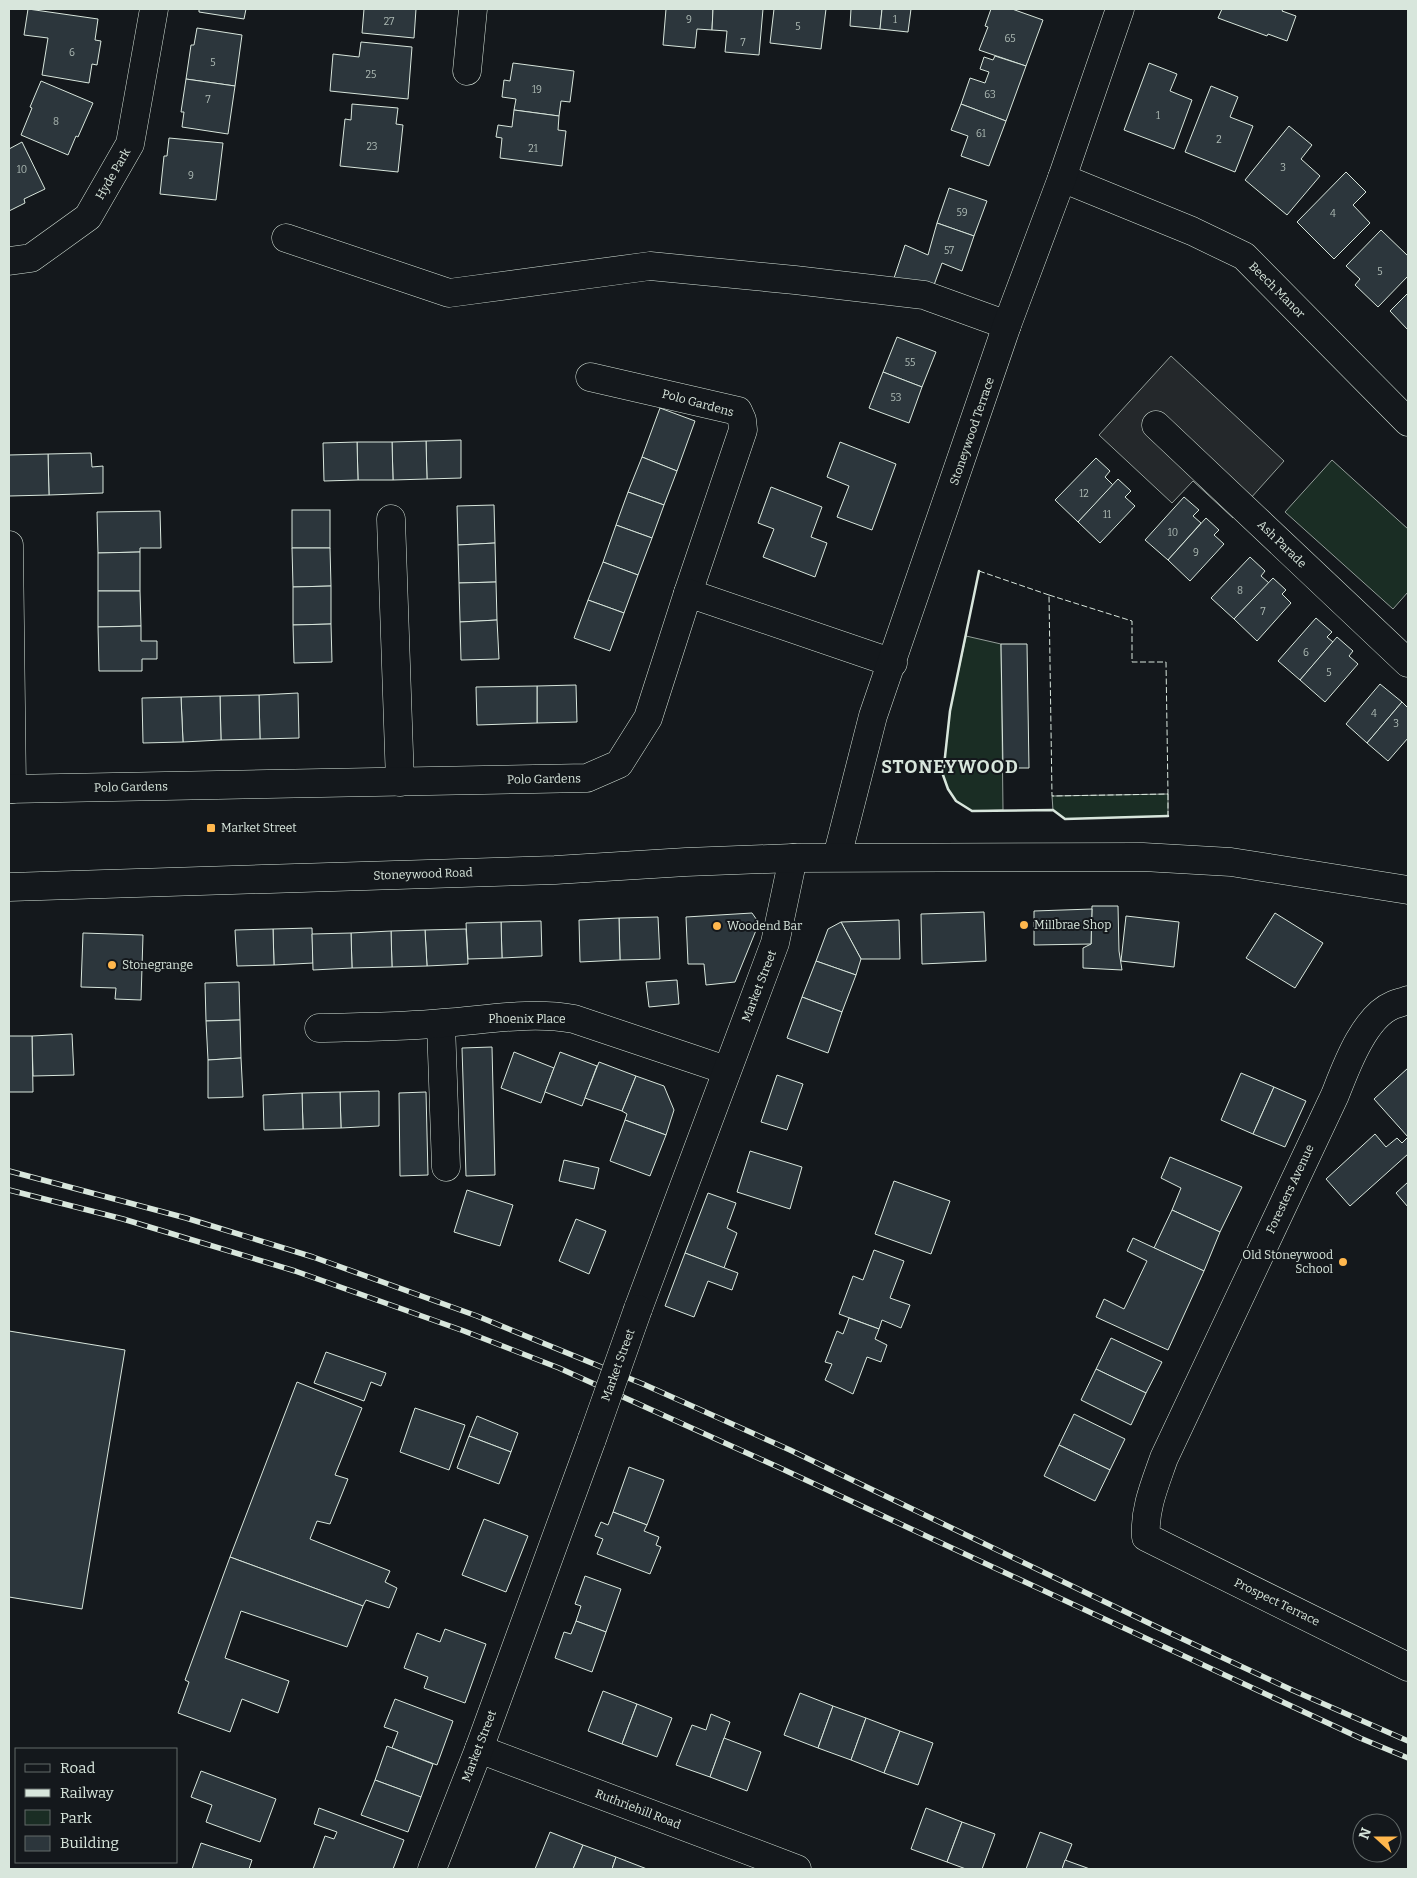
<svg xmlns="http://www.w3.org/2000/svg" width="1417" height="1878" font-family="Bitter,serif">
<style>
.green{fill:#1a2d24;stroke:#939e99}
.parking{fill:#24282b;stroke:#939e99}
.building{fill:#2c363c;stroke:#d8e6dc}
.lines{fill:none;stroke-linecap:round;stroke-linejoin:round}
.minor-casing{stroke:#d8e6dc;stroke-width:29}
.major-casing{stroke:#d8e6dc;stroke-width:29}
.minor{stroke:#14181c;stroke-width:28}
.major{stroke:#14181c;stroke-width:28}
.rail-casing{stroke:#d8e6dc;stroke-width:5.5}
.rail{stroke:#14181c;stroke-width:4;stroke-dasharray:11;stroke-linecap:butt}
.minor-bridge-casing{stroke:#d8e6dc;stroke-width:29;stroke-linecap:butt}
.minor-bridge{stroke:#14181c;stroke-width:28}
.fence{stroke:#d8e6dc;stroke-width:1;stroke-dasharray:6 2.5;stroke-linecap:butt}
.wall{stroke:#d8e6dc;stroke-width:2.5}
.poi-dot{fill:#ffb74d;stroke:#14181c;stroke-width:2}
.labels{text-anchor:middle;stroke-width:4;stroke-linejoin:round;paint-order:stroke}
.number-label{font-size:10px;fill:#adbab4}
.street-label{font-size:12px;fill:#d8e6dc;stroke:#14181c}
.poi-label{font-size:12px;fill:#d8e6dc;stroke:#14181c;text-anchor:start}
.district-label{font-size:18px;font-weight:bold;letter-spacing:1px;fill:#d8e6dc;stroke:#14181c}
</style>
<rect width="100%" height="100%" fill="#14181c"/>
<!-- green -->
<g class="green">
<path d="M1332,460L1408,529V592L1393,609L1285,512Z"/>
<path d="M966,636L1001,644L1003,810L972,811L956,801L948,789L943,775L950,711Z"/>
<path d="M1168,794V816L1065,819L1053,810L1052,796Z"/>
</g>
<!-- parking -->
<path class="parking" d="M1171,356L1284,461L1233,518L1193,481L1172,503L1099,435Z"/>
<!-- building -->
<g class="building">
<path d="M28,9L98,19L95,40L101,41L97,65L92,64L89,83L42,75L48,38L24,35Z"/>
<path d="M199,9H246L244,19L199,12Z"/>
<path d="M364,9H416L414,38L362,33Z"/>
<path d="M666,9H713L712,30L697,29L695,48L663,45Z"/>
<path d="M713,9H763L759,55L725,52L727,31L712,30Z"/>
<path d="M774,9H826L821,49L770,43Z"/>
<path d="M851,9H882L880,29L850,26Z"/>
<path d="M882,9H911L908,32L880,29Z"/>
<path d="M991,9H1012L1043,20L1026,66L979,50L988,27L985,26Z"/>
<path d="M1222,9H1283L1282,11L1296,16L1287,41L1268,34L1267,36L1218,18Z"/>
<path d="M197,28L242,35L235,86L186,79L191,45H194Z"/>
<path d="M361,42L412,47L408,99L330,91L333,54L359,57Z"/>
<path d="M995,56L1026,66L1006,121L961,104L970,78L985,83L989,72L980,69L984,57L993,60Z"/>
<path d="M513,63L574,71L570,102L561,101L559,116L514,110L516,99L502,97L504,80L510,81Z"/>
<path d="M1149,63L1177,74L1170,91L1192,100L1174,149L1124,130Z"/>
<path d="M186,79L235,86L228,134L182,127L184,112H181Z"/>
<path d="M41,81L93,103L78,137L76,136L68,155L21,135L32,108L30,107Z"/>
<path d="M1211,86L1238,97L1230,117L1253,126L1235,172L1185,152Z"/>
<path d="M352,104L398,108L396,124L403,125L398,172L340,166L345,119L351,120Z"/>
<path d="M961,104L1006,121L989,166L961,156L968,136L951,130Z"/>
<path d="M514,110L559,116L558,130L566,131L562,166L500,158L502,138L496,137L498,125L512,127Z"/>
<path d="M1289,126L1312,145L1301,159L1320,176L1287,215L1245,180Z"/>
<path d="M169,138L223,143L216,200L160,194L164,156H167Z"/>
<path d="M22,142L45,189L24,199L25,203L9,211V149Z"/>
<path d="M1346,172L1366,192L1353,205L1370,223L1334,259L1297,222Z"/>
<path d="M949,188L987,201L974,236L937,223Z"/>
<path d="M937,223L974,236L962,271L942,263L934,285L894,278L905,245L928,255Z"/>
<path d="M1381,230L1408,256V276L1378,307L1355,285L1360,279L1346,266Z"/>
<path d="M1408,293V330L1390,311Z"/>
<path d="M897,337L936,352L922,387L883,372Z"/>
<path d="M883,372L922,387L909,423L869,408Z"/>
<path d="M660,408L695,421L677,471L642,457Z"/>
<path d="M461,440V478L427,479L426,441Z"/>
<path d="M426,441L427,479L393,480L392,442Z"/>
<path d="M357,442H392L393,480H358Z"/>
<path d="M357,442L358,480L324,481L323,443Z"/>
<path d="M840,442L896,464L872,530L837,517L849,486L827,477Z"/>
<path d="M91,453L92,467L103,466V493L49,495L48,454Z"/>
<path d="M48,454L49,495L9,496V455Z"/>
<path d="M642,457L677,471L664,505L628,492Z"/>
<path d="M1096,458L1110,471L1105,477L1113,485L1078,522L1055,500Z"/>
<path d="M1118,479L1131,491L1125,497L1135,506L1100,543L1078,522Z"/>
<path d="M771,487L822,507L811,537L827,543L815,577L763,557L774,529L758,523Z"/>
<path d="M628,492L664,505L652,538L616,525Z"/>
<path d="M1184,497L1199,510L1193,516L1201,523L1168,560L1145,540Z"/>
<path d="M494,505L495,543L458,545L457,506Z"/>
<rect x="292" y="510" width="38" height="38"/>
<path d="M160,511L161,548H140V552L98,553L97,512Z"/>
<path d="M1206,518L1219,530L1214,535L1224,544L1190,581L1168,560Z"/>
<path d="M616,525L652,538L638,575L603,562Z"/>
<path d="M495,543L496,582L459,583L458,545Z"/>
<path d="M292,548H330L331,586L293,587Z"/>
<path d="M140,552V591H98V553Z"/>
<path d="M1250,557L1265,571L1261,576L1269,583L1234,619L1211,598Z"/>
<path d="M603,562L638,575L624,613L588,600Z"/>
<path d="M1273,578L1286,590L1282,594L1291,603L1257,641L1234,619Z"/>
<path d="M496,582L497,620L460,622L459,583Z"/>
<path d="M331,586V624L293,625V587Z"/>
<path d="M98,591H140L141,626L98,627Z"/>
<path d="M588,600L624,613L610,651L574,638Z"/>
<path d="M1316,618L1332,632L1327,637L1333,642L1300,680L1278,661Z"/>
<path d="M497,620L499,659L461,660L460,622Z"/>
<path d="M331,624L332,662L294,663L293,625Z"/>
<path d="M141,626V641H157V659H142V671H99L98,627Z"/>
<path d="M1337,637L1353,651L1349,656L1358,664L1325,702L1300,680Z"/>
<path d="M1001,644H1027L1029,768H1003Z"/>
<path d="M1380,684L1402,702L1367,743L1346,724Z"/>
<path d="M576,685L577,722L537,723V686Z"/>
<path d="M537,686V723L477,725L476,687Z"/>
<path d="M298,693L299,738L260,739L259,695Z"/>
<path d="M259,695L260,739L221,740L220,696Z"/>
<path d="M220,696L221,740L183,742L181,697Z"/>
<path d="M181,697L183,742L143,743L142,698Z"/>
<path d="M1402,702L1408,708V738L1388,761L1367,743Z"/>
<path d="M1092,906H1118L1119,951L1122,970L1083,968V948L1091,944Z"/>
<path d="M1092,909L1091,944L1034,945V911Z"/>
<path d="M984,912L986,961L922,964L921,914Z"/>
<path d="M752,913L759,923L735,982L706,985L704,964H688L686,917Z"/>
<path d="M1275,913L1323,943L1295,988L1246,958Z"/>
<path d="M1126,916L1179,922L1174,967L1121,961Z"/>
<path d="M658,917L660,959L620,960L619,918Z"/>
<path d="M619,918L620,960L580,962L579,920Z"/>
<path d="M899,920L900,959H861L841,922Z"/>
<path d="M541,921L542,956L502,958L501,922Z"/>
<path d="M501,922L502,958L468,959L466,923Z"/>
<path d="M841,922L861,959L856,975L816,961L828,929Z"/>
<path d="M312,928L313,963L274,965L273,929Z"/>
<path d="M273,929L274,965L237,966L235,930Z"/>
<path d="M466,929L468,964L427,966L425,930Z"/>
<path d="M425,930L427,966L392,967L391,931Z"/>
<path d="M391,931L392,967L352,968L351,933Z"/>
<path d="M83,933L143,935L141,1000L115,999L116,988L81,987Z"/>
<path d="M351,933L352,968L313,970L312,934Z"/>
<path d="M816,961L856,975L842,1012L802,997Z"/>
<path d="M677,980L679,1004L649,1007L646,982Z"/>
<path d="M239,982L240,1020L206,1021L205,983Z"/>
<path d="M802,997L842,1012L828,1053L787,1038Z"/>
<path d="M240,1020L241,1058L208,1060L206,1021Z"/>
<path d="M72,1034L74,1075L33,1076L32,1036Z"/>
<path d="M9,1036H32L33,1092H9Z"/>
<path d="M492,1047L495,1175L466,1176L462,1048Z"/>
<path d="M514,1052L554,1068L541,1103L501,1088Z"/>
<path d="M560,1052L597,1066L582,1106L545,1092Z"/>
<path d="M241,1058L243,1097L208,1098V1060Z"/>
<path d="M599,1062L636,1076L622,1111L585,1098Z"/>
<path d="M1408,1068V1154L1350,1206L1326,1179L1375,1134L1386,1147L1397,1138L1402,1143L1408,1137L1374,1099Z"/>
<path d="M1241,1073L1274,1087L1253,1134L1221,1120Z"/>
<path d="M777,1075L803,1084L787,1130L761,1122Z"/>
<path d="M636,1076L664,1086L674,1110L666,1135L625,1120L627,1114L622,1111Z"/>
<path d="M1274,1087L1306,1101L1285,1147L1253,1134Z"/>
<path d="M379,1091V1126L341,1128L340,1092Z"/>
<path d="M340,1092L341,1128L303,1129L302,1093Z"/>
<path d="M426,1092L428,1175L400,1176L399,1093Z"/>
<path d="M302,1093L303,1129L264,1130L263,1095Z"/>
<path d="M625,1120L666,1135L650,1176L610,1161Z"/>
<path d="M750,1151L802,1167L790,1209L737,1192Z"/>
<path d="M1170,1157L1242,1187L1220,1232L1172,1210L1181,1188L1161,1178Z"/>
<path d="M564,1160L599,1168L594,1189L559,1181Z"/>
<path d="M894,1181L950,1201L931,1254L875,1234Z"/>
<path d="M1408,1182V1207L1396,1193Z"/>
<path d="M467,1190L513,1205L500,1246L454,1232Z"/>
<path d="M708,1193L736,1203L727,1228L737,1233L724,1268L685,1253Z"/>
<path d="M1172,1210L1220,1232L1204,1271L1154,1248Z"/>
<path d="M576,1219L606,1231L589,1274L559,1261Z"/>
<path d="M1133,1238L1204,1271L1168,1350L1096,1317L1104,1299L1124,1309L1147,1261L1127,1251Z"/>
<path d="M874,1250L904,1261L890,1298L910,1305L901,1328L882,1320L879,1329L839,1314L853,1276L863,1280Z"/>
<path d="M685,1253L738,1273L732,1290L708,1281L694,1317L665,1306Z"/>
<path d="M849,1318L879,1329L875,1339L887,1345L881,1362L867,1357L853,1394L825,1380L832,1364L825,1362L837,1331L843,1334Z"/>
<path d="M9,1331L125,1350L82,1609L9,1597Z"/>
<path d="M1111,1338L1162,1362L1146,1393L1096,1369Z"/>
<path d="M326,1352L386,1373L381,1386L371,1382L364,1401L314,1383Z"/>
<path d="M1096,1369L1146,1393L1131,1425L1081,1400Z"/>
<path d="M297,1382L362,1408L335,1475L348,1479L330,1524L317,1521L310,1539L390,1571L385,1582L397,1588L389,1608L366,1600L363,1606L230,1557Z"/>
<path d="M415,1408L465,1425L449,1470L400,1452Z"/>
<path d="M1074,1414L1125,1439L1110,1470L1059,1445Z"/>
<path d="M477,1416L518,1433L511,1452L469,1436Z"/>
<path d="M469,1436L511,1452L499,1484L457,1468Z"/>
<path d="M1059,1445L1110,1470L1095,1501L1044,1476Z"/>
<path d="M629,1467L664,1480L647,1525L613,1512Z"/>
<path d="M613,1512L647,1525L644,1531L659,1537L656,1545L661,1547L650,1574L597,1554L603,1539L595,1536L601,1522L608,1525Z"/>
<path d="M484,1519L528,1536L506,1592L462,1575Z"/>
<path d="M230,1557L363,1606L347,1647L241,1611L225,1658L289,1681L278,1713L242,1699L230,1732L178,1713L189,1682L185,1680Z"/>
<path d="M585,1576L621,1589L606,1632L576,1621L581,1606L575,1604Z"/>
<path d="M576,1621L606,1632L592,1672L555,1658L564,1632L571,1634Z"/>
<path d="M445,1629L486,1644L465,1703L424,1688L428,1677L404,1668L417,1633L440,1642Z"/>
<path d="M603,1691L637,1704L622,1744L588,1731Z"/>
<path d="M800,1693L833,1706L818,1748L784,1735Z"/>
<path d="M395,1699L453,1721L437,1765L392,1748L398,1732L384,1727Z"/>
<path d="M637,1704L672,1718L657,1757L622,1744Z"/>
<path d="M833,1706L866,1718L851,1760L818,1748Z"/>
<path d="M711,1714L730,1722L710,1777L676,1765L692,1725L706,1730Z"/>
<path d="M866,1718L900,1731L884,1773L851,1760Z"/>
<path d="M900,1731L933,1743L918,1785L884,1773Z"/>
<path d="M724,1738L761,1752L747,1791L710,1777Z"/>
<path d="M387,1746L433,1764L421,1797L375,1780Z"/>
<path d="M201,1771L276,1799L260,1842L206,1822L212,1805L191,1797Z"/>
<path d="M375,1780L421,1797L408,1832L361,1815Z"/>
<path d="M319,1808L404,1840L393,1869H313L325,1836L334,1839L337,1832L314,1824Z"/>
<path d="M926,1808L962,1822L947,1862L911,1849Z"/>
<path d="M962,1822L995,1834L982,1869H966L947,1862Z"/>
<path d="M550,1832L583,1845L573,1869H535Z"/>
<path d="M1040,1832L1072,1844L1062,1869H1026Z"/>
<path d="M201,1843L252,1860L249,1869H192Z"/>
<path d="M583,1845L616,1857L612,1869H573Z"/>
<path d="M616,1857L647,1869H612Z"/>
<path d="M1065,1860L1090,1869H1062Z"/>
</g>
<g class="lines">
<!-- minor casing -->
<g class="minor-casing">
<g id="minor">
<path d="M467,71L473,9"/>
<path d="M1062,178L1192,231L1244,256L1408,422"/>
<path d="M286,238L449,293L650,266L795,280L924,295L1007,325"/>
<path d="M9,261L31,258L88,217L130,144L154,9"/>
<path d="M590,377L738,411L742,420L743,430L688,593"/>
<path d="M1156,425L1408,663"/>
<path d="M391,519L400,782"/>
<path d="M9,545L12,789"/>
<path d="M9,789L587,778L619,764L648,718L688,593L893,663"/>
<path d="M837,857L873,716L1007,325L1062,178L1120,9"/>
<path d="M1408,1000C1403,1002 1398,1003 1393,1005C1364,1017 1346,1067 1335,1095L1164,1458C1155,1484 1144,1509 1146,1537L1408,1667"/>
<path d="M441,1024L446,1167"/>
<path d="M319,1028C360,1027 402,1027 443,1023C486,1020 531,1011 574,1019L726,1070"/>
<path d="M638,1309L775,943L793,858"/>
<path d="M479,1749L797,1869"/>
<path d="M432,1869L479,1749L592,1439"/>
</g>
</g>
<!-- major casing -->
<g class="major-casing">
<path id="major" d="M9,887L555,870L686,862L793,858L1143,857L1231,862L1408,890"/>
</g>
<!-- minor -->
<use href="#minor" class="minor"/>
<!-- major -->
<use href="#major" class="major"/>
<!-- rail casing -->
<g class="rail-casing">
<g id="rail">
<path d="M9,1171L186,1218L313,1257L477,1316L643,1384L790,1450L1157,1627L1292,1690L1408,1741"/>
<path d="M9,1190L123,1219L295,1271L464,1331L559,1368L778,1467L1360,1738L1408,1758"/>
</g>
</g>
<!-- rail -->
<use href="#rail" class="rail"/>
<!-- minor-bridge casing -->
<g class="minor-bridge-casing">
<path id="minor-bridge" d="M592,1439L638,1309"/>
</g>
<!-- minor-bridge -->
<use href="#minor-bridge" class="minor-bridge"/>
<!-- fence -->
<g class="fence">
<path d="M979,571L1049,595"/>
<path d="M1049,595L1132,621V662H1166L1168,794L1052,796Z"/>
<path d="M1168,794V816"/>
</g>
<!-- wall -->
<path class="wall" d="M979,571L950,711L943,775L948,789L956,801L972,811L1053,810L1065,819L1168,816"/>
</g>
<!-- markers -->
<g class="poi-dot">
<rect x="206" y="823" width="10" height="10" rx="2.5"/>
<circle cx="1024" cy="925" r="5"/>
<circle cx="717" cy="926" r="5"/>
<circle cx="112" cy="965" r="5"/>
<circle cx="1343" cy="1262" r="5"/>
</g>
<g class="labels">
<!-- number labels -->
<g class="number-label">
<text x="689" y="23">9</text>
<text x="895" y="23">1</text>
<text x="389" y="25">27</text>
<text x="798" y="30">5</text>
<text x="1010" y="42">65</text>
<text x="743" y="46">7</text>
<text x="72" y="56">6</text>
<text x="213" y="66">5</text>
<text x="371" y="78">25</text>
<text x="537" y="93">19</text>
<text x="990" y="98">63</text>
<text x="208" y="103">7</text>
<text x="1158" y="119">1</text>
<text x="56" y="125">8</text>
<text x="981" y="137">61</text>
<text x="1219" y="143">2</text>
<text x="372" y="150">23</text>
<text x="533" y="152">21</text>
<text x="1283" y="171">3</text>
<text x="22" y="173">10</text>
<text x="191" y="179">9</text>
<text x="962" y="216">59</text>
<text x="1333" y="217">4</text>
<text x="949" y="254">57</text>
<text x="1380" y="275">5</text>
<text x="910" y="366">55</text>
<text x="896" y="401">53</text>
<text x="1084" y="497">12</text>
<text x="1107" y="518">11</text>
<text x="1173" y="536">10</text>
<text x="1196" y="556">9</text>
<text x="1240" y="594">8</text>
<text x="1263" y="615">7</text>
<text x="1306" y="656">6</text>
<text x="1329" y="676">5</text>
<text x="1374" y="717">4</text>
<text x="1396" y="727">3</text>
</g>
<!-- street labels -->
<g class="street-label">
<text transform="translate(113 174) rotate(-60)" y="4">Hyde Park</text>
<text transform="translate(1277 290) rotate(45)" y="4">Beech Manor</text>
<text transform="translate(698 403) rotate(15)" y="4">Polo Gardens</text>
<text transform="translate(972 431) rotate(-71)" y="4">Stoneywood Terrace</text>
<text transform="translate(1282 544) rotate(44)" y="4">Ash Parade</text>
<text transform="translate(544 779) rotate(-1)" y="4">Polo Gardens</text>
<text transform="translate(131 787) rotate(-1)" y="4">Polo Gardens</text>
<text transform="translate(423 874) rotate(-2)" y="4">Stoneywood Road</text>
<text transform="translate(759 986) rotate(-69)" y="4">Market Street</text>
<text x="527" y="1023">Phoenix Place</text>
<text transform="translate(1290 1189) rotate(-65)" y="4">Foresters Avenue</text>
<text transform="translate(618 1365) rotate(-70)" y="4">Market Street</text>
<text transform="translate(1277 1602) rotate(26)" y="4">Prospect Terrace</text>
<text transform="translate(479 1746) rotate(-69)" y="4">Market Street</text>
<text transform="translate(638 1809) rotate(21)" y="4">Ruthriehill Road</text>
</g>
<!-- poi labels -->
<g class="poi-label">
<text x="221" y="832">Market Street</text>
<text x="1034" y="929">Millbrae Shop</text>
<text x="727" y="930">Woodend Bar</text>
<text x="122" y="969">Stonegrange</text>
<text x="1333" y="1259" text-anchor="end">Old Stoneywood<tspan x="1333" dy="14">School</tspan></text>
</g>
<!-- district labels -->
<g class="district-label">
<text x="950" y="773">STONEYWOOD</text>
</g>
</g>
<!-- border -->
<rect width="1417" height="1878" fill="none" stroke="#d8e6dc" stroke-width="20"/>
<!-- legend -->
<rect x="15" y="1748" width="162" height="115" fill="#14181c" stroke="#626a69"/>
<rect x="25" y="1764" width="25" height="8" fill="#14181c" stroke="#626a69"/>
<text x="60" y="1773" font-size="15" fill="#d8e6dc">Road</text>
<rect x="25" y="1789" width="25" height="8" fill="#d8e6dc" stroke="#626a69"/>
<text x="60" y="1798" font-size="15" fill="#d8e6dc">Railway</text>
<rect x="25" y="1810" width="25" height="15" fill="#1a2d24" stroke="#626a69"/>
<text x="60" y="1823" font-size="15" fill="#d8e6dc">Park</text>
<rect x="25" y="1836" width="25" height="15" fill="#2c363c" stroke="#626a69"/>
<text x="60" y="1848" font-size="15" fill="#d8e6dc">Building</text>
<!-- north arrow -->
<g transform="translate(1377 1838) rotate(291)"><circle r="24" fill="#14181c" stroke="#626a69"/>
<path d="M0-4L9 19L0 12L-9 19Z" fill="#ffb74d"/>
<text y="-8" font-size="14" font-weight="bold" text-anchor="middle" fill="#d8e6dc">N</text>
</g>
</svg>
